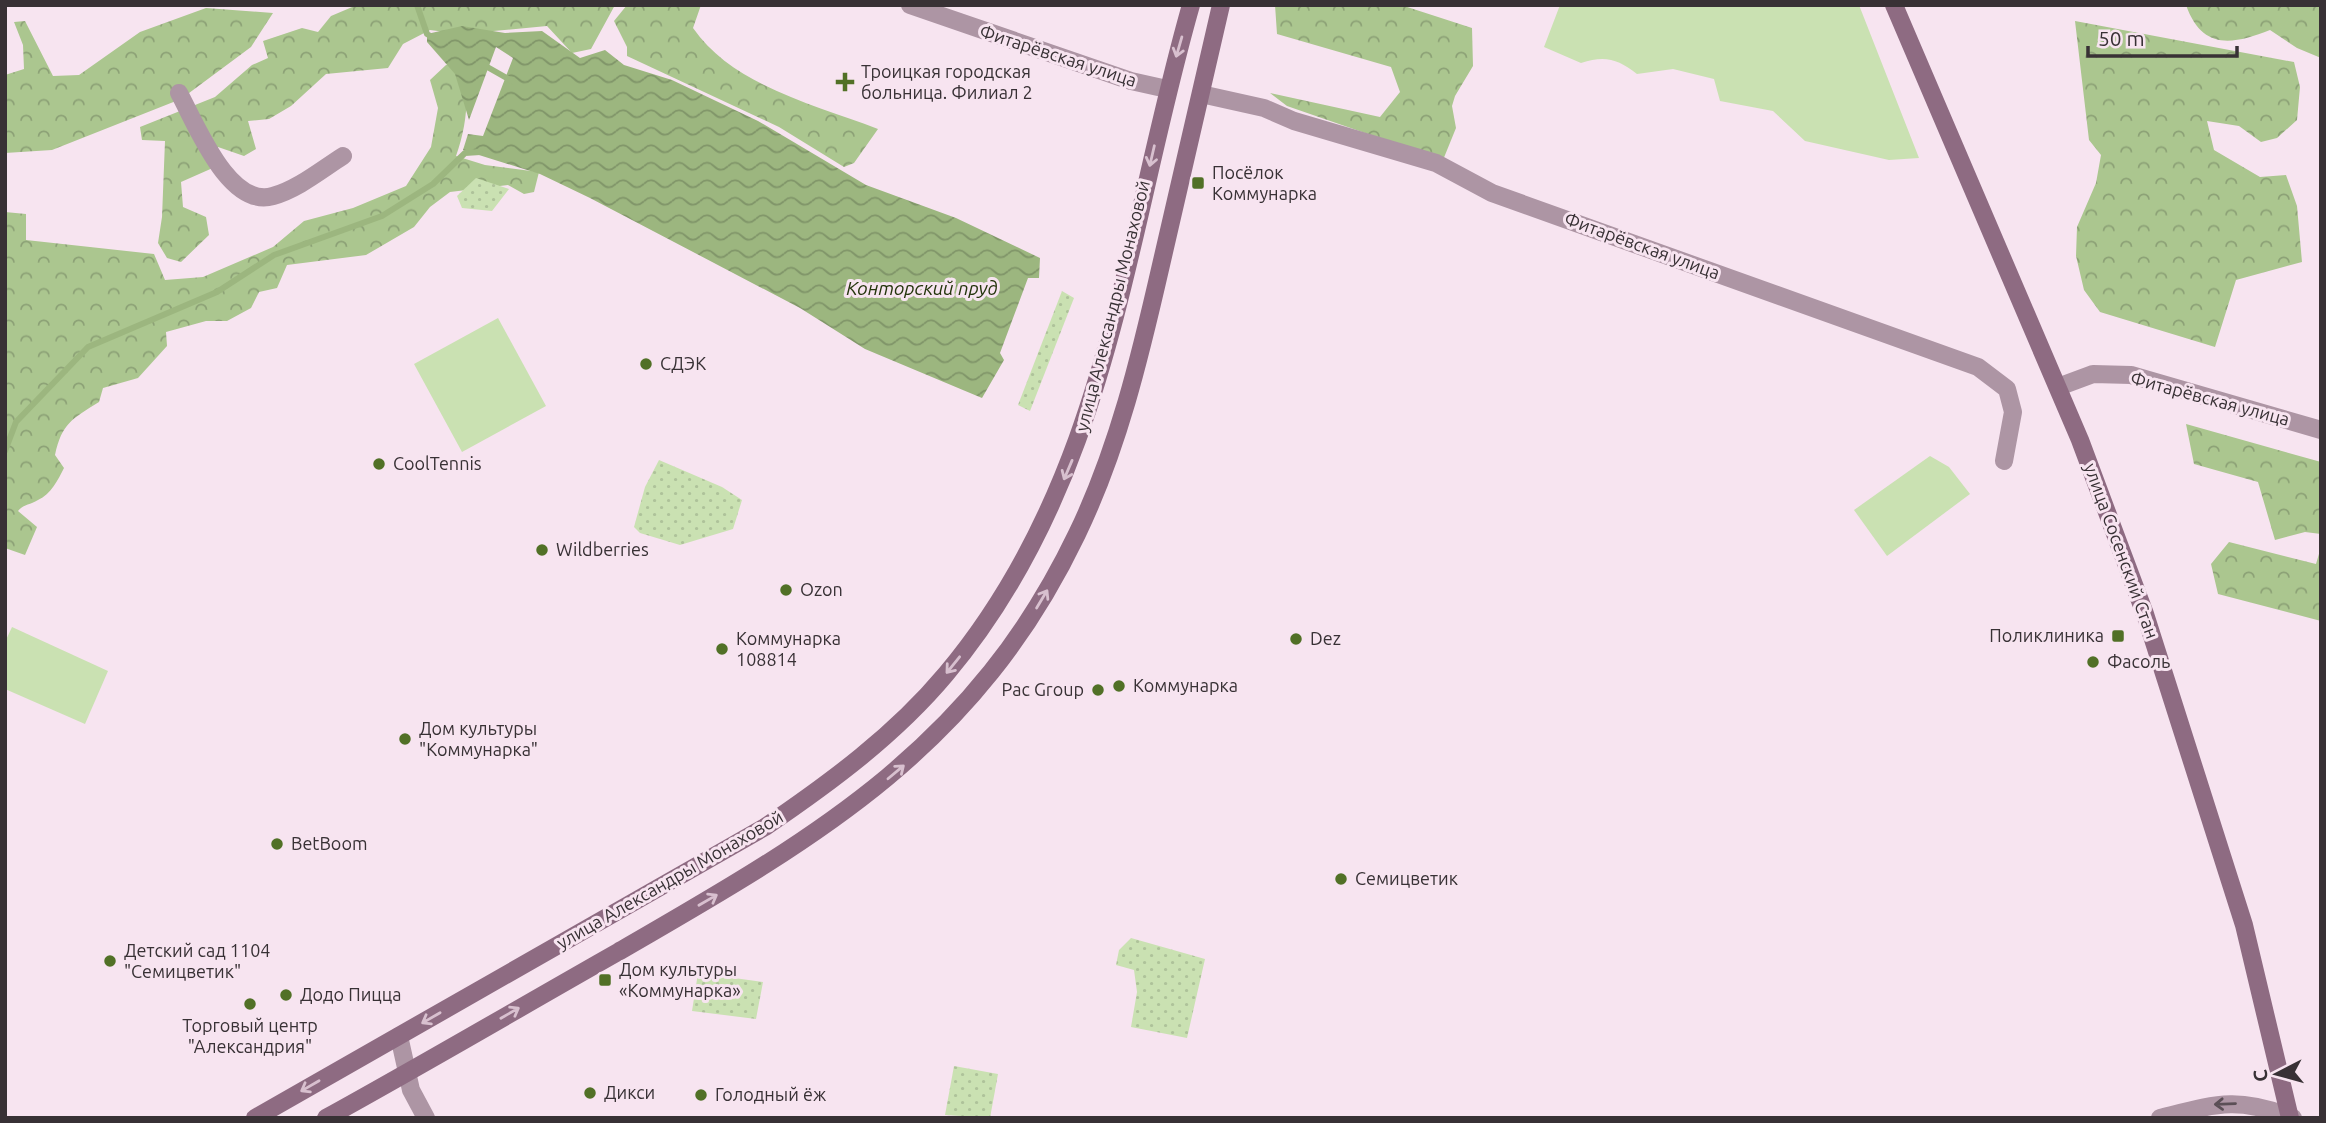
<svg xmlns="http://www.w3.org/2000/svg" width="2326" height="1123" font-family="Ubuntu,sans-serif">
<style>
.grass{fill:#cae1b2}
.forest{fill:url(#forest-crowns)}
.park{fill:url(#park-dots)}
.water{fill:url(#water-waves)}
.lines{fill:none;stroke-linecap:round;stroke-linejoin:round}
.stream{stroke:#9cb67f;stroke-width:6}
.street{stroke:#ad95a4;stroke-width:18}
.secondary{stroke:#8e6b82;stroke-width:18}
.oneway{stroke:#d8c0cf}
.oneway2{stroke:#5b4f56}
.poi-dot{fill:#517026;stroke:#f7e4f0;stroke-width:2.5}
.labels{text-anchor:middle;stroke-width:6;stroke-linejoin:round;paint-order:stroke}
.street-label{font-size:18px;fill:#383135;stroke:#f7e4f0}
.poi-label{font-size:18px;fill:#383135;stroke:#f7e4f0;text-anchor:start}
.water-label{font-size:19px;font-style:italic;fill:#24350c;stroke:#f7e4f0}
</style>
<defs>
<pattern id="forest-crowns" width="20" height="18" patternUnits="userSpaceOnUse" patternTransform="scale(1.75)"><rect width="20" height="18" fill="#abc68f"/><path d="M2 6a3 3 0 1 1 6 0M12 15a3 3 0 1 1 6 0" fill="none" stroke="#8ca176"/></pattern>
<pattern id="park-dots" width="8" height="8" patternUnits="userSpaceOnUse" patternTransform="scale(1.75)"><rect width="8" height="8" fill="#cae1b2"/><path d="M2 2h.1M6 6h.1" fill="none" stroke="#aec29a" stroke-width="1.8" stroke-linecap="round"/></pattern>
<pattern id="water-waves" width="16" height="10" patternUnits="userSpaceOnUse" patternTransform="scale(1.75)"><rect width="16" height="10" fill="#9cb67f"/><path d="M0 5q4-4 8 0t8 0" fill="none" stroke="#809569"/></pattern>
</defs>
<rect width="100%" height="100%" fill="#f7e4f0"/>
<!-- grass -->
<g class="grass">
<path d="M1560,5H1859L1919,158L1889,160L1805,141L1773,111L1720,101L1714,79L1673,69L1637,74C1618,59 1605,55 1581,63L1544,47Z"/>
<path d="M498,318L546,406L462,452L414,364Z"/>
<path d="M1930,456L1949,467L1970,494L1887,556L1854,510Z"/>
<path d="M12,627L108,671L85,724L5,689V642Z"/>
</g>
<!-- forest -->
<g class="forest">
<path d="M357,5H615L591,49L572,53L547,26L461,34L430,30L403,44L388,68L326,74L291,106L269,119L248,121L256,149L244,156L218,147L215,167L181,182L183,207L206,217L209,235L181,262L167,258L158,243L162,217L165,141L142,140L140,127L215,97L252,65L268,58L263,41L302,28L318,32L331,16Z"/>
<path d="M627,5H701L693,28C733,86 816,105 878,129L854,163L844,167L779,127L627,56V47L614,21Z"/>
<path d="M1275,5H1401L1472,28L1473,66L1455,96L1452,106L1456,128L1443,160L1287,106L1270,93L1380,117L1400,92L1391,67L1277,34Z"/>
<path d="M2186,5H2321V58L2297,48L2270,30C2232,45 2202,50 2186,5Z"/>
<path d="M206,8L273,13L251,47L181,99L52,150L5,153V75L24,69L23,45L14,22L25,21L53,76L79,75L140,32Z"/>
<path d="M2075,21L2294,62L2300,87L2297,120L2277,138L2261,142L2239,126L2207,121L2214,150L2260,177L2286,175L2297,206L2302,262L2236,280L2215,347L2100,312L2084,290L2076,256L2077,227L2096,183L2101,155L2089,140Z"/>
<path d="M446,65H464C469,98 467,125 456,156L485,165L539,172L534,192L524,194L508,185L450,192L430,207L414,227L366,255L287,265L277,288L259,292L251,308L227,321H206L166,332L167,346L138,378L103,388L99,402C72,419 62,423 55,455L64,468C58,480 51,494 38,500C30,505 24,504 18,511L37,527L25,555L5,548V212L26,214V240L154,254L165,280L203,277L273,247L304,221L353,208L406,186L431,147L438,108L430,80Z"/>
<path d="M2186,424L2321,462V534L2305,532L2275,540L2258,482L2194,464Z"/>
<path d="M2229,542L2316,564L2321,547V621L2218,594L2211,564Z"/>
</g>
<!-- park -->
<g class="park">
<path d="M476,178L509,189L492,211L462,208L457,196Z"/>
<path d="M1062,291L1074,298L1030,411L1018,405Z"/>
<path d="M659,460L722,487L742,500L733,529L680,545L640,533L634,527L645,487Z"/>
<path d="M1131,938L1205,959L1187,1038L1131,1027L1137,992L1134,970L1116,965L1119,950Z"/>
<path d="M698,973L763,982L756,1019L692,1011Z"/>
<path d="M954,1066L998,1074L990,1118L945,1115Z"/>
</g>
<!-- water -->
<path class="water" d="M462,26L505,33L542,31L580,58L605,50L624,65L672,80L758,121L866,185L956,218L1040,258L1039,278H1028L1000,353L1004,360L982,398L865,349L800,308L590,198L540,174L463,150L468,134L483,136L513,58L496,47L469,120L455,74L427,42V34Z"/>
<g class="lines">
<!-- stream -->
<g class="stream">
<path d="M417,5L427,34L432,37"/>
<path d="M482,64L512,81"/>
<path d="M5,451L16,422L88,347L217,292L274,255L382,216L433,184L465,153L480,152"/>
</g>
<!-- street -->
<g class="street">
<path d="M910,5L1131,81L1167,89"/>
<path d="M179,93C196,124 229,209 273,196C298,189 321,170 343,156"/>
<path d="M1201,94L1264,108L1294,121L1436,163L1492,193L1978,367L2007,389L2013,412L2004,461"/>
<path d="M2058,387L2093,374L2131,375L2321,430"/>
<path d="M399,1036L411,1090L426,1118"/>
<path d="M2160,1118C2216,1104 2237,1096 2293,1118"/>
</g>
<!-- secondary -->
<g class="secondary">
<path d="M1894,5L2080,440L2145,614L2244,925L2290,1118"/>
<path d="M255,1118L765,827C831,782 895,735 946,674C1109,480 1124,239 1191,5"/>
<path d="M326,1118C424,1064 521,1007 618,952C815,838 974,749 1077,534C1118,449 1140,357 1161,265C1181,179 1201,92 1221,5"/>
</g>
</g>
<!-- one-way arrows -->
<defs><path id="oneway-shaft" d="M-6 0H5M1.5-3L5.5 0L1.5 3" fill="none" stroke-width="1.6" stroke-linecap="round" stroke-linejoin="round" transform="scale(1.75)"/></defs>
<g class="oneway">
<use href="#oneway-shaft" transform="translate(1179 47) rotate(106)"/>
<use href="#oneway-shaft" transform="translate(1152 156) rotate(103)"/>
<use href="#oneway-shaft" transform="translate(1068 470) rotate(113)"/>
<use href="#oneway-shaft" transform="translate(1042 599) rotate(-59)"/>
<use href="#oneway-shaft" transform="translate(953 665) rotate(129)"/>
<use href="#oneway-shaft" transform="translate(896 772) rotate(-40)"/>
<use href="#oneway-shaft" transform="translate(708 900) rotate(-30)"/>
<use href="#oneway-shaft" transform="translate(510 1013) rotate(-30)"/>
<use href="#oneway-shaft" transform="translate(431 1018) rotate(150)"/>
<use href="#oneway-shaft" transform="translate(310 1086) rotate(150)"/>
</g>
<use class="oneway2" href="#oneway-shaft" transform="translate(2225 1104) rotate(178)"/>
<!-- markers -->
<g class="poi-dot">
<path d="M841.5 71.5h7v7h7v7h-7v7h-7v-7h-7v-7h7z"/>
<rect x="1191" y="176" width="14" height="14" rx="3.5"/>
<circle cx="646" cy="364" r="7"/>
<circle cx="379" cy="464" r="7"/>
<circle cx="542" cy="550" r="7"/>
<circle cx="786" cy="590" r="7"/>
<rect x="2111" y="629" width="14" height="14" rx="3.5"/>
<circle cx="1296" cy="639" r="7"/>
<circle cx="722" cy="649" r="7"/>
<circle cx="2093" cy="662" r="7"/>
<circle cx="1119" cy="686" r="7"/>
<circle cx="1098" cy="690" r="7"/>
<circle cx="405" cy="739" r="7"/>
<circle cx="277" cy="844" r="7"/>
<circle cx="1341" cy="879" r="7"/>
<circle cx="110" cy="961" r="7"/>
<rect x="598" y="973" width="14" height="14" rx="3.5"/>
<circle cx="286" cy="995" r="7"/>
<circle cx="250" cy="1004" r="7"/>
<circle cx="590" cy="1093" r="7"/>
<circle cx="701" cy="1095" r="7"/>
</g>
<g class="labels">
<!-- street labels -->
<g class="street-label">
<text transform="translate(1058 56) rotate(18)" y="6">Фитарёвская улица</text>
<text transform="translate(1642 246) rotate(20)" y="6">Фитарёвская улица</text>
<text transform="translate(1113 306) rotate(-76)" y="6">улица Александры Монаховой</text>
<text transform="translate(2210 399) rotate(15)" y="6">Фитарёвская улица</text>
<text transform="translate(2121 551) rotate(70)" y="6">улица Сосенский Стан</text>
<text transform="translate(670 880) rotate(-30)" y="6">улица Александры Монаховой</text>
</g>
<!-- poi labels -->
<g class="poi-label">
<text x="861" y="78">Троицкая городская<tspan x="861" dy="21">больница. Филиал 2</tspan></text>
<text x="1212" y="179">Посёлок<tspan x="1212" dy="21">Коммунарка</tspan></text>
<text x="660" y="370">СДЭК</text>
<text x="393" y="470">CoolTennis</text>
<text x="556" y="556">Wildberries</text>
<text x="800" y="596">Ozon</text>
<text x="2104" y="642" text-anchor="end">Поликлиника</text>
<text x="736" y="645">Коммунарка<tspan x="736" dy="21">108814</tspan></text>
<text x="1310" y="645">Dez</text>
<text x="2107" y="668">Фасоль</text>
<text x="1133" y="692">Коммунарка</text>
<text x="1084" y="696" text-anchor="end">Pac Group</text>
<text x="419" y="735">Дом культуры<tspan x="419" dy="21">"Коммунарка"</tspan></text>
<text x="291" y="850">BetBoom</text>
<text x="1355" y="885">Семицветик</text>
<text x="124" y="957">Детский сад 1104<tspan x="124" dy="21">"Семицветик"</tspan></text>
<text x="619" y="976">Дом культуры<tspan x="619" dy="21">«Коммунарка»</tspan></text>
<text x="300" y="1001">Додо Пицца</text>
<text x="250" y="1032" text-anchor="middle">Торговый центр<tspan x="250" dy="21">"Александрия"</tspan></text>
<text x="604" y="1099">Дикси</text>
<text x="715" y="1101">Голодный ёж</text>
</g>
<!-- water labels -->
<g class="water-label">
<text x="922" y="295">Конторский пруд</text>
</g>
</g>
<!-- border -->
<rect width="2326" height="1123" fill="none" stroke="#383135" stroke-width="14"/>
<!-- north arrow -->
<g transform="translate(2277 1074) rotate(264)" stroke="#f7e4f0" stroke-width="5" paint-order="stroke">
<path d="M0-5L12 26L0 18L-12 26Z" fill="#383135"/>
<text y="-10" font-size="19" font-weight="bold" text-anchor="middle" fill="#383135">С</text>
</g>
<!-- scale -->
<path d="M2088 46v10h149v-10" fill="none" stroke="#383135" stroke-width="3.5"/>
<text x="2098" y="46" font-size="21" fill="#383135" stroke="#f7e4f0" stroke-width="5" paint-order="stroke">50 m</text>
</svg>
